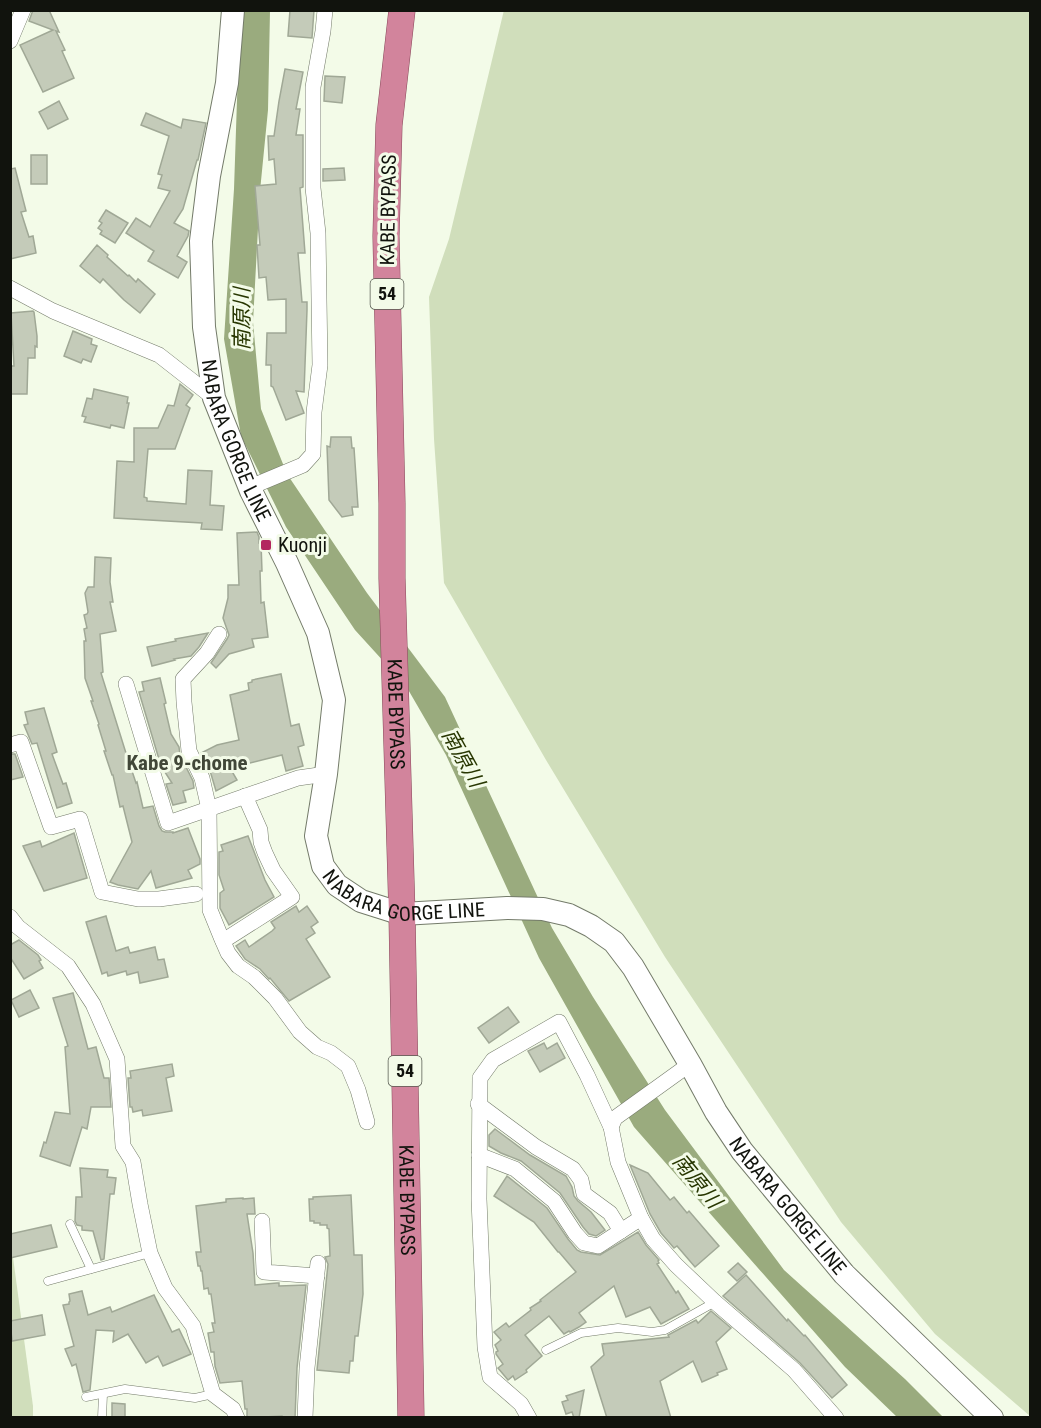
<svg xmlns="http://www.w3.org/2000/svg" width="1041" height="1428" font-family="'Roboto Condensed','Noto Sans JP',sans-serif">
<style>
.green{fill:#d0debb}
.water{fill:#9aab7e}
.building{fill:#c4cbb9;stroke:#a0a896;stroke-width:1.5}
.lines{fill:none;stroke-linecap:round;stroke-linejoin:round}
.service-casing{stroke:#747b6a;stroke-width:9}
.minor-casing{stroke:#747b6a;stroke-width:16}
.secondary-casing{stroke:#747b6a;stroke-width:24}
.trunk-casing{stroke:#87485a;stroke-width:27}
.service{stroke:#fff;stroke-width:8}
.minor{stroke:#fff;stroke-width:15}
.secondary{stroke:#fff;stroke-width:22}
.trunk{stroke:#d2849c;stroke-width:26}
.poi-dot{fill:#b32760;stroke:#f3fbe8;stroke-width:2}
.labels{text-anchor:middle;stroke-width:6;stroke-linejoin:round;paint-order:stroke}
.shield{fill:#f3fbe8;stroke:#55594f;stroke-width:1.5}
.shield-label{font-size:18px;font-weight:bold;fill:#11130d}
.street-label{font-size:20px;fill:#11130d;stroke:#f3fbe8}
.poi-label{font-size:20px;fill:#11130d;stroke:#f3fbe8;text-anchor:start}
.water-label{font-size:21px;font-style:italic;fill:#283702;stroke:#f3fbe8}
.neighbourhood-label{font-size:21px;font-weight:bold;fill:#414738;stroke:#f3fbe8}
</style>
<rect width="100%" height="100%" fill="#f3fbe8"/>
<!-- green -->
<g class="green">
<path d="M504,10L1030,11V1416L935,1334L841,1222L665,957L546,760L444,583L434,439L429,297L449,239Z"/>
<path d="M10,1235L33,1406V1417H11Z"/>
</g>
<!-- water -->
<path class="water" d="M240,11H270L268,110L260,191L253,322L261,409L287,474L367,593L445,697L552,928L593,997L665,1110L784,1270L905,1379L943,1417H897L845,1367L634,1127L539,958L446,755L406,686L355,630L286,527L241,436L224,339L234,189Z"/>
<!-- building -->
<g class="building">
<path d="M33,10H49L59,32L56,31L65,50L62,51L74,78L43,92L20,45L53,30L29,21Z"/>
<path d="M290,10H314L312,38L288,36Z"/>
<path d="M285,69L303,72L296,109H300L296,135H303V187L300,188L305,253H298L302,302H307V310L304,392L296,391L304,413L286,420L273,387L271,386V365H266L267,333H286V299L268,300L266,277L259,278L257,245H260L255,186L276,184L274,159L269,160L268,136H274L279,101Z"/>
<path d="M325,76L345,77L342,103L324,101Z"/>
<path d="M59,101L68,119L48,129L39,112Z"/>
<path d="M146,113L181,128L183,119L206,123L198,160H197L183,209L174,223L189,231L188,236L177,256L187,262L178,278L148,261L154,251L126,233L136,218L150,227L170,191L158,188L162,175L158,174L169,136L141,125Z"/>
<rect x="31" y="155" width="16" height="29"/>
<path d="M15,168L26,211L21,212L29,237L33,236L36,253L10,259V169Z"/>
<path d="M344,168L345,180L323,181V169Z"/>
<path d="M106,210L128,223L115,243L100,234L102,231L98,228L102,223L99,221Z"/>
<path d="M97,245L108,255L107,257L128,276L129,275L136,282L138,279L155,294L140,313L124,300L103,279L100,283L80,266Z"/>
<path d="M33,311L34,312L37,336V347L35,346V358H28L27,394H10V366H14L11,313Z"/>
<path d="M73,331L92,339L91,344L97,346L91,362L83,359L81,363L64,356Z"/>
<path d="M180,384L193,395L186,405L190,408L175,449H148L144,497L147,498V501L186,504L188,470L212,471L210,505L224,506L222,530L201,529L202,523L114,518L117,461L134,462V428H158L168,405L174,406Z"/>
<path d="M94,389L128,397L127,403H129L124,428L111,425L110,428L84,422L86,417L82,416L87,398L92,399Z"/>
<path d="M331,437H351L352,448H354L358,507H352L353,515L342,517L329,500L327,446L330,447Z"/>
<path d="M257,532L259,537V543H261L262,571H260L261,603L264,602L268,637L252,639L254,647L229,654L216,668L211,663L227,639L229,635L223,618L228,598V585H239L237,533Z"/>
<path d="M95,557L111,558L110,582L113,602H110L116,631L100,634L103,672L101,673L125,750L136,783L137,782L143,808L153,806L159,826L162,831L165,832H173V833L188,828L200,859V864L188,870L192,878L156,888L151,871L138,889L118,885L110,882L132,842L123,806L120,807L113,775H112L104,751H106L98,725L99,724L91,701H93L85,678L84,641H86L84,629L87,628L84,615L87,614L88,612L85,593L88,587H94Z"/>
<path d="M208,633L199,647L191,656L174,659L175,660L152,666L147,647L176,641L175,639Z"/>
<path d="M281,674L291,726L299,724L304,745L298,747L303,766L286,771L282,755L230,768L237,780L216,791L211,774L201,753L217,745L239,740L230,695L249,690L248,683L252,682V680Z"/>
<path d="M160,678L166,703L164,704L171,734L179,747L180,755L193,781L194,788L183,791L186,802L173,805L166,784L172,783L161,766L139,692L144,691L142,682Z"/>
<path d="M44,708L57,752L52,754L63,784L66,783L72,803L57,808L37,743L32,744L24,725L28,724L25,712Z"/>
<path d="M10,754H15L23,777L10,780Z"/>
<path d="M74,833L87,878L44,891L23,846L40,841L42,847Z"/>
<path d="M248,836L265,880L274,897L229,925L220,908V893L224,890L219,875V852L223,851L221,845Z"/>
<path d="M296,906L299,912L307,906L318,922L311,927L315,933L306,939L330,977L289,1001L270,978L269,979L260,969L245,959L236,946L245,940L249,947L272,931L275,928L271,922Z"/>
<path d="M106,916L116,951L128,947L130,953L155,947L158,960L164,959L168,977L140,983L138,972L127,975L126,971L108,976L107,972L102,974L86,922Z"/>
<path d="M19,940L38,955L41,960L39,961L43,968L24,979L10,957V945Z"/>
<path d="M30,990L39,1008L19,1017L11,1000Z"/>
<path d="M73,993L88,1049L96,1047L104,1078H109L111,1107H91L87,1129L82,1127L70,1166L40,1156L44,1142L46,1143L55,1112L70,1114L65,1047L68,1046L53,998Z"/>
<path d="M508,1007L519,1022L489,1043L478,1028Z"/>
<path d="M544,1043L547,1049L557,1043L565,1058L540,1072L528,1051Z"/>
<path d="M172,1064L174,1076L166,1078L172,1111L143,1116L142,1110L133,1112L132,1107H130L128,1078H131L130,1071Z"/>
<path d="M495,1129L530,1155L566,1176L572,1187L574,1196L578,1201L591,1212L605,1230L596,1236L589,1234L583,1227L560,1193L521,1161L501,1153L489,1146V1135Z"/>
<path d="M630,1165L648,1173L670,1200L674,1197L687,1213L689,1211L719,1246L695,1267L677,1246L674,1248L661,1233L650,1214Z"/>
<path d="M80,1168L108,1170L107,1177L116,1178L114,1194H110L104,1259L101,1260L93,1231L82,1230V1226L77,1225L75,1221L76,1197H82Z"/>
<path d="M507,1176L547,1208L568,1239L577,1250L581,1252L600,1255L638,1232L646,1245L659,1260L658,1261L659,1263L657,1264L676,1293L678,1291L689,1309L661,1324L650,1307L626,1317L614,1286L579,1313L586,1322L579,1327L570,1332L569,1331L564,1334L549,1316L525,1335L542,1356L526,1370L527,1372L515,1380L513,1376L508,1380L498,1368L503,1364L496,1354V1352L498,1351L495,1345L501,1340L494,1332L506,1323L509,1327L531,1310L530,1308L541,1301L540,1300L576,1272L559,1252H558L534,1222L494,1196Z"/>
<path d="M351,1195L354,1255H362L363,1294L358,1336H355L353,1361H350L349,1373L317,1370L328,1264L325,1257L330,1256L329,1229L327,1228V1225H320V1223H314V1221H310L309,1199H313V1197Z"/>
<path d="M243,1198V1199L254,1198L255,1214H247L253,1253L255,1285L277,1283H279V1286L306,1285L297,1368L295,1418H282V1416L247,1418V1409H245L242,1381L220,1383L215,1366L214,1352H211L208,1333L214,1332L212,1323H215L211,1294H209L208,1288L204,1289L202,1271H201L200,1266H198L196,1252H201L196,1206L226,1202V1199Z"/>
<path d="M51,1225L57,1247L10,1258V1234Z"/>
<path d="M738,1263L747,1272L737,1281L728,1272Z"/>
<path d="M746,1275L787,1321L788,1319L804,1336L805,1335L847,1385L832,1398L800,1363L723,1296Z"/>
<path d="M82,1291L88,1315L110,1307L112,1312L154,1295L172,1332L179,1329L191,1354L163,1366L158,1356L146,1363L128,1334L113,1342L114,1331L96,1330L90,1390L83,1392L76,1364L72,1366L65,1349L74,1346L63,1305L69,1304V1302L70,1301L69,1294Z"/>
<path d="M711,1311L731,1328L716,1342L727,1369L717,1373L718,1375L702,1382L693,1361L660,1381L671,1418H607L591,1367L604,1355L602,1344L669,1337L668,1335L696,1320L698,1323Z"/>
<path d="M42,1315L45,1335L12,1341L10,1321Z"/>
<path d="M584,1390L579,1418H574L572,1412L566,1414L562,1402L568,1400L566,1396Z"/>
<path d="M112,1403L125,1404V1418H112Z"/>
</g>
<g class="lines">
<!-- service casing -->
<g class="service-casing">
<g id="service">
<path d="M70,1224L91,1269"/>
<path d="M48,1281L150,1253"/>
<path d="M546,1350L581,1333L618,1328L652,1332L665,1330L715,1302"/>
<path d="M86,1397L125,1389L195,1398L213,1394"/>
<path d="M102,1418L103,1394"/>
</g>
</g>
<!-- minor casing -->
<g class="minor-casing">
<g id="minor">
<path d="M10,41L23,10"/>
<path d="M10,288L53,311L159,355L214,398"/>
<path d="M251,491L260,483L303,465L313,454L314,412L320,365L318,233L313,188V87L323,31L325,10"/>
<path d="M219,634L207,653L183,679L184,702L189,751L202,778L209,809L210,910L221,937L228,953L238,966L254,977L275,998L300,1032L317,1047L331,1053L348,1066L358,1090L367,1122"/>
<path d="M126,684L168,823L298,778L326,774"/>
<path d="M10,745L21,742L51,827L80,819L102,892L138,899H159L196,894"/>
<path d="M10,917L18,927L68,966L93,1004L117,1059L123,1146L133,1162L140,1204L150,1253L165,1288L193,1326L213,1394L233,1409L237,1418"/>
<path d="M223,941L292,897L273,870L265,853L261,842L260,830L245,796"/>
<path d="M478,1104L536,1147L573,1169L581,1180L584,1194L610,1213L621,1231"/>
<path d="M611,1127L615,1118L690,1064"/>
<path d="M479,1155L515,1169L554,1201L575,1233L584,1243L598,1246L641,1218"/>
<path d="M262,1221L264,1272L317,1276"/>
<path d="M305,1418L307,1368L318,1263"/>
<path d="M529,1418L521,1404L490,1377L485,1347L479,1199L480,1078L493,1060L559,1022L587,1075L611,1127L618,1162L641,1218L653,1239L676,1265L715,1302L794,1370L836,1418"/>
</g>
</g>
<!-- secondary casing -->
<g class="secondary-casing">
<g id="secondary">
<path id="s1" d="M233,10L227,83L209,176L201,241L204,327L214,398L251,491L287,563L318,633L334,700L326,774L316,836L323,866L337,885L361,901L402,914L507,908L543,909L569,915L591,926L614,942L633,967L690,1064L716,1112L742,1151L844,1274L992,1418"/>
</g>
</g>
<!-- trunk casing -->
<g class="trunk-casing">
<g id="trunk">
<path id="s2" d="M402,10L389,125L386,236L392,503V578L402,914L411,1418"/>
</g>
</g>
<!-- service -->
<use href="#service" class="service"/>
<!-- minor -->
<use href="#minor" class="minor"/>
<!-- secondary -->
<use href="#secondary" class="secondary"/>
<!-- trunk -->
<use href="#trunk" class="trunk"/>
</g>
<!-- markers -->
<rect class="poi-dot" x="260" y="539" width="12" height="12" rx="3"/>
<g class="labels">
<!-- shield labels -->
<g class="shield">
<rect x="370.5" y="279" width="33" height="30" rx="4.5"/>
<rect x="388.5" y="1056" width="33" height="30" rx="4.5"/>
</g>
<g class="shield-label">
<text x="387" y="300">54</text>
<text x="405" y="1077">54</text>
</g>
<!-- street labels -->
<g class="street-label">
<text transform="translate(388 210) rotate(-89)" y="7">KABE BYPASS</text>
<text dy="7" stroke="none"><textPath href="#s1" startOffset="438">NABARA GORGE LINE</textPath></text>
<text dy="7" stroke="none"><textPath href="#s2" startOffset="705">KABE BYPASS</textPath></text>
<text dy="7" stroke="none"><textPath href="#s1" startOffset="978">NABARA GORGE LINE</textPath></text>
<text dy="7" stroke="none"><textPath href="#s2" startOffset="1191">KABE BYPASS</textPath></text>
<text dy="7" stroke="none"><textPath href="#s1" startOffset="1518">NABARA GORGE LINE</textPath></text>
</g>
<!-- poi labels -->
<g class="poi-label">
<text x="278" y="552">Kuonji</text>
</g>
<!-- water labels -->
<g class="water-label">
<text transform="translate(242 319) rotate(-90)" y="7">南原川</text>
<text transform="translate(463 758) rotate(61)" y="7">南原川</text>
<text transform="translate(697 1181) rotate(51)" y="7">南原川</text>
</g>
<!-- neighbourhood labels -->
<g class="neighbourhood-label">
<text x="187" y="770">Kabe 9-chome</text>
</g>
</g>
<!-- border -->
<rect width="1041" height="1428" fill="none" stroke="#11130d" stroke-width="24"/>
</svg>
